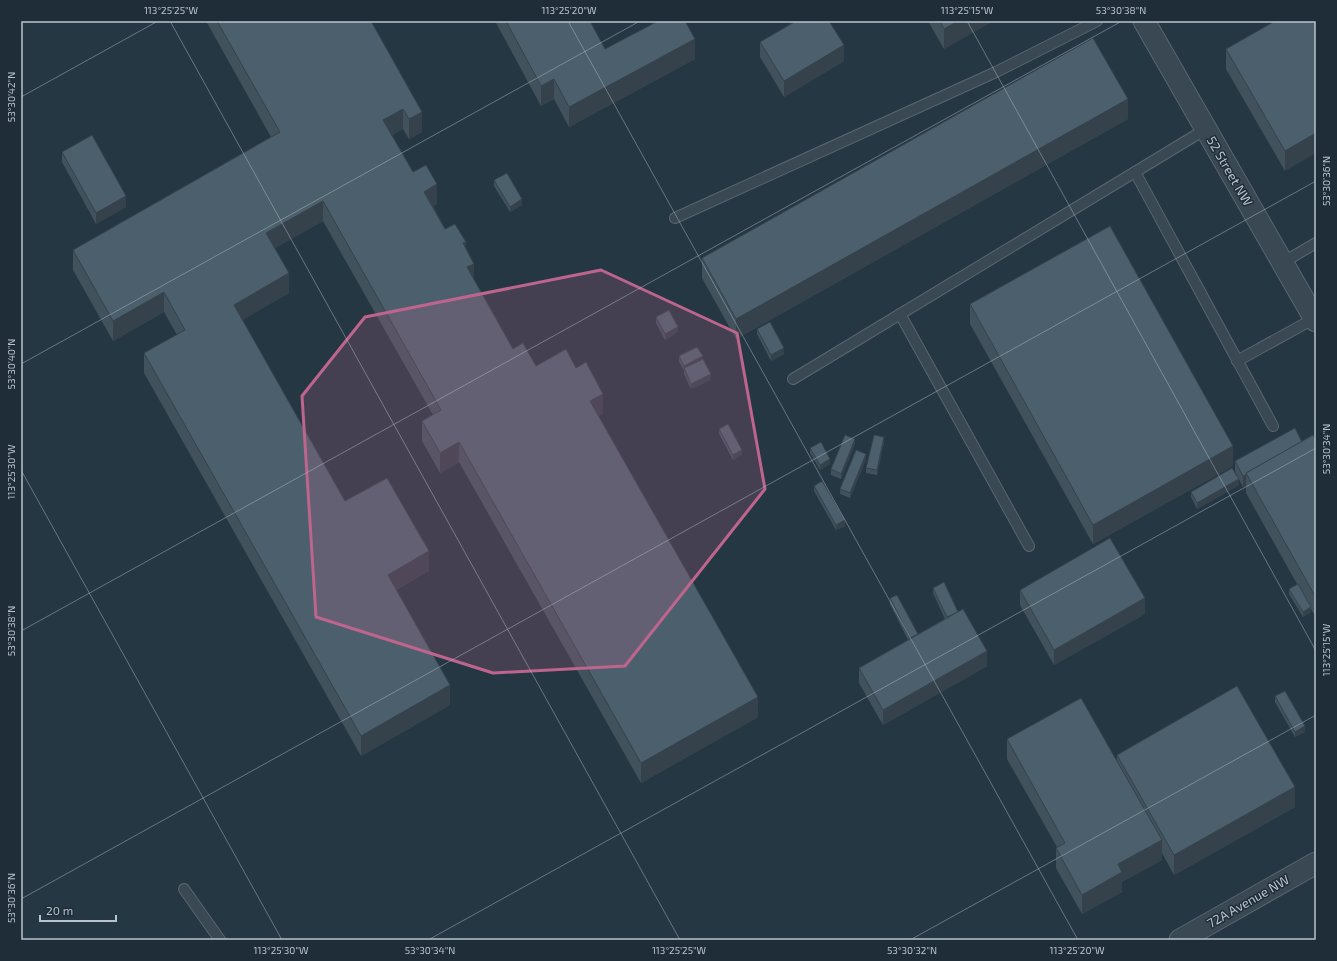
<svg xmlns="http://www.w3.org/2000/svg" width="1337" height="961" font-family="'Exo 2',sans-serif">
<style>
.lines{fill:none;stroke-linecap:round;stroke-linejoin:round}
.lane-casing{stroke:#596670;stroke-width:12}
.street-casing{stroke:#596670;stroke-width:23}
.lane{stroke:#3a4853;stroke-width:10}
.street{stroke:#3a4853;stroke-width:21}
.wall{fill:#41525d}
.shaded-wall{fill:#35424c}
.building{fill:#4c5f6c;stroke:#35424c}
.marked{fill:#be658e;fill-opacity:0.2;stroke:#be658e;stroke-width:3;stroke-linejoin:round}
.ticks{fill:none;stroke:#b8c3cd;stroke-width:1;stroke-opacity:0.45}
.labels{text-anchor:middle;stroke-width:3;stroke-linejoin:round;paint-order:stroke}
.street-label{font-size:13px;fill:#b8c3cd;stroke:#1f2d39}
.neatline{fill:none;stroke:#b8c3cd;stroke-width:1.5}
.ticks-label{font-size:10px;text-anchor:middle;fill:#b8c3cd}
</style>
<rect width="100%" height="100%" fill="#263744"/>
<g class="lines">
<!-- lane casing -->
<g class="lane-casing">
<g id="lane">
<path d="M1135,172L1273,426"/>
<path d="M675,218L996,72L1097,21"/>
<path d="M1282,263L1316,243"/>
<path d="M900,314L1029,546"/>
<path d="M1237,361L1315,318"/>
<path d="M793,379L1206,129"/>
<path d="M184,889L220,940"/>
</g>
</g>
<!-- street casing -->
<g class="street-casing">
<g id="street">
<path d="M1144,21L1316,321"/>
<path d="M1180,940L1316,863"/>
</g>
</g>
<!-- lane -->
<use href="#lane" class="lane"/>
<!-- street -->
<use href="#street" class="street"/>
</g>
<!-- wall -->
<g class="wall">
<path d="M206,21H371L422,132L409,139L403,129L392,135L413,172L437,204L433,206L445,229L466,249L474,279L513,349L603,414L599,416L758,717L641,783L459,462L440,473L422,441V421L433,415L323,221L275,248L289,293L242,320L345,501L429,571L396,590L450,705L361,756L144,373V353L177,335L164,312L113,341L73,270V250L271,137Z"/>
<path d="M495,21H590L605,49L695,59L569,127L554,99L541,106Z"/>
<path d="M928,21H993L944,49Z"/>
<path d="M1316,21L1285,171L1226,69V49Z"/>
<path d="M760,42L844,61L784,97L760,57Z"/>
<path d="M1128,119L736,339L702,278V258Z"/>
<path d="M62,152L126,207L96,224L62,162Z"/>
<path d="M494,180L522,205L510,212L494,186Z"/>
<path d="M970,304L1233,466L1093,544L970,324Z"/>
<path d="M656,317L678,332L665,340L656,323Z"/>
<path d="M757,329L784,354L771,361L757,334Z"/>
<path d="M679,356L703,359L711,380L691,389L684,374V370L679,362Z"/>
<path d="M719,429L742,455L733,460L719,434Z"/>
<path d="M1316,440L1315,616L1311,609V612L1303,617L1289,594V589L1297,584L1246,493V486L1243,487L1235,471V461L1302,442Z"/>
<path d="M884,442L877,475L866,473V468Z"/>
<path d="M855,444L841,479L831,475V469Z"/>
<path d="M810,448L830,464L820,470L810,453Z"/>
<path d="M866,459L850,498L840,494V489Z"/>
<path d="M1239,485L1197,509L1191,497V492Z"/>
<path d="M814,486L845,526L836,530L814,491Z"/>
<path d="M933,588L958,612L987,666L883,725L859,683V668L908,640L890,604V598L918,634L945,619L933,593Z"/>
<path d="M1020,590L1145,614L1054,665L1020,605Z"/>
<path d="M1275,696L1305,732L1295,737L1275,702Z"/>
<path d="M1007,739L1117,762V755L1295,807L1174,875L1162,853V860L1122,882V892L1082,914L1056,868V848L1057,847L1007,759Z"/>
</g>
<!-- shaded-wall -->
<g class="shaded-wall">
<path d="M958,21H993L944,49V29Z"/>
<path d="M695,39V59L569,127V107Z"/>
<path d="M844,45V61L784,97V81Z"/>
<path d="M554,79V99L541,106V86Z"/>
<path d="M1128,99V119L736,339V319Z"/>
<path d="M403,109V129L383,140V120Z"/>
<path d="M422,112V132L409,139V119Z"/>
<path d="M1316,133V153L1285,171V151Z"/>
<path d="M437,184V204L424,211V192Z"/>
<path d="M126,196V207L96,224V213Z"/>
<path d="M522,199V205L510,212V207Z"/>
<path d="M323,201V221L266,253V233Z"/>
<path d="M466,242V262L463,243Z"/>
<path d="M474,264V284L467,267Z"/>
<path d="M289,273V293L234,325V305Z"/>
<path d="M164,292V312L113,341V321Z"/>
<path d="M678,327V332L665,340V334Z"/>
<path d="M784,348V354L771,361V355Z"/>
<path d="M703,356V362L684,370V366Z"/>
<path d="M711,374V380L691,389V384Z"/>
<path d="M603,394V414L590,421V401Z"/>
<path d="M884,437V442L877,475V470Z"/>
<path d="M855,439V444L841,479V474Z"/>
<path d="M459,442V462L440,473V453Z"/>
<path d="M1233,446V466L1093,544V525Z"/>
<path d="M742,450V455L733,460V455Z"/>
<path d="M866,454V459L850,498V493Z"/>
<path d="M830,459V464L820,470V465Z"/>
<path d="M1246,475V486L1243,487V476Z"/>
<path d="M1239,479V485L1197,509V503Z"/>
<path d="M845,520V526L836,530V525Z"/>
<path d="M429,551V571L388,594V575Z"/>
<rect x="1315" y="596" width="1" height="20"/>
<path d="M1145,598V614L1054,665V650Z"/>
<path d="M1311,607V612L1303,617V612Z"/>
<path d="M987,651V666L883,725V710Z"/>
<path d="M450,685V705L361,756V736Z"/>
<path d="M758,697V717L641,783V763Z"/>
<path d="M1305,726V732L1295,737V732Z"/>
<path d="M1295,787V807L1174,875V855Z"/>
<path d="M1162,840V860L1122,882V892L1082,914V895L1118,864Z"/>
</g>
<!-- building -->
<g class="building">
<path d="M217,21H371L422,112L409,119L403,109L383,120L413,172L426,165L437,184L424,192L445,229L455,224L466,242L463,243L474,264L467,267L513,349L523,343L536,366L566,349L576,368L586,362L603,394L590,401L758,697L641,763L459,442L440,453L422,421L441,410L323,201L266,233L289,273L234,305L345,501L387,478L429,551L388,575L450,685L361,736L144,353L185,330L164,292L113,321L73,250L280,132Z"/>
<path d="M506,21H590L605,49L658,21H685L695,39L569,107L554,79L541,86Z"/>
<path d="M796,21H829L844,45L784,81L760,42Z"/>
<path d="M940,21H958L944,29Z"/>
<path d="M1275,21H1316V133L1285,151L1226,49Z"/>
<path d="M1093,38L1128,99L736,319L702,258Z"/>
<path d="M92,135L126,196L96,213L62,152Z"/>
<path d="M507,173L522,199L510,207L494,180Z"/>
<path d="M1110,226L1233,446L1093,525L970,304Z"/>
<path d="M669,310L678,327L665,334L656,317Z"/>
<path d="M770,322L784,348L771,355L757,329Z"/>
<path d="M697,347L703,356L684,366L679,356Z"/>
<path d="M703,359L711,374L691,384L684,368Z"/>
<path d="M728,424L742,450L733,455L719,429Z"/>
<path d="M1295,428L1302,442L1246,473V475L1243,476L1235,461Z"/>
<path d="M845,435L855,439L841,474L831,469Z"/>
<path d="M874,435L884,437L877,470L866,468Z"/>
<path d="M1313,435L1316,440V596H1315L1246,473Z"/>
<path d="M821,442L830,459L820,465L810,448Z"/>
<path d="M856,450L866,454L850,493L840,489Z"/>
<path d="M1232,468L1239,479L1197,503L1191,492Z"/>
<path d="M822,481L845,520L836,525L814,486Z"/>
<path d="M1110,538L1145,598L1054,650L1020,590Z"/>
<path d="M944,582L958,612L947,617L933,588Z"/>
<path d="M1298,584L1311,607L1303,612L1289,589Z"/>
<path d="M897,595L918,634L910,638L890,598Z"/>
<path d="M963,609L987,651L883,710L859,668Z"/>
<path d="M1237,686L1295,787L1174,855L1117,755Z"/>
<path d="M1285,691L1305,726L1295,732L1275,696Z"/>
<path d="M1081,698L1162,840L1118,864L1122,872L1082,895L1056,848L1065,843L1007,739Z"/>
</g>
<!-- marked area -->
<path class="marked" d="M601,270L737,333L765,489L625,666L493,673L316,617L302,396L365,317Z"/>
<!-- ticks -->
<path class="ticks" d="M170,21L680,940M568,21L1078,940M967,21L1316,651M21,97L158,21M21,364L640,21M21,470L282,940M21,631L1122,21M21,899L1316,181M428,940L1316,448M910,940L1316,715"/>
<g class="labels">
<!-- street labels -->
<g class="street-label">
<text transform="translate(1230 171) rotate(60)" y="5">52 Street NW</text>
<text transform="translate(1248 901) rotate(-30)" y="5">72A Avenue NW</text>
</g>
</g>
<!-- border -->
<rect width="1337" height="961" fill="none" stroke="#1f2d39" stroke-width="44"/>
<!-- scale -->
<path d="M40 915v6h76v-6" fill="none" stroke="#b8c3cd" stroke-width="2"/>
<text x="46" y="915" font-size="12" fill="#b8c3cd" stroke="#1f2d39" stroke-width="3" paint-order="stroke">20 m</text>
<rect x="22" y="22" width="1293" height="917" class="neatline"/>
<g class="ticks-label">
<text x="171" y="14">113°25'25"W</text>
<text x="569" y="14">113°25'20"W</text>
<text x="967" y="14">113°25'15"W</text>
<text x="1121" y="14">53°30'38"N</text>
<text transform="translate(11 97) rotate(-90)" y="4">53°30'42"N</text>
<text transform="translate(1326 181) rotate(-90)" y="4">53°30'36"N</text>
<text transform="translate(11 364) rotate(-90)" y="4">53°30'40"N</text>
<text transform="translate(1326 449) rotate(-90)" y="4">53°30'34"N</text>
<text transform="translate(11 472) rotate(-90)" y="4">113°25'30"W</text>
<text transform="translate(11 631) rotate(-90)" y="4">53°30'38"N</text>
<text transform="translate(1326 650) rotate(-90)" y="4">113°25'15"W</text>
<text transform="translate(11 898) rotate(-90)" y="4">53°30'36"N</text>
<text x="281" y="954">113°25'30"W</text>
<text x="430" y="954">53°30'34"N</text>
<text x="679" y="954">113°25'25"W</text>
<text x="912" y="954">53°30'32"N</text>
<text x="1077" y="954">113°25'20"W</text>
</g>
</svg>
